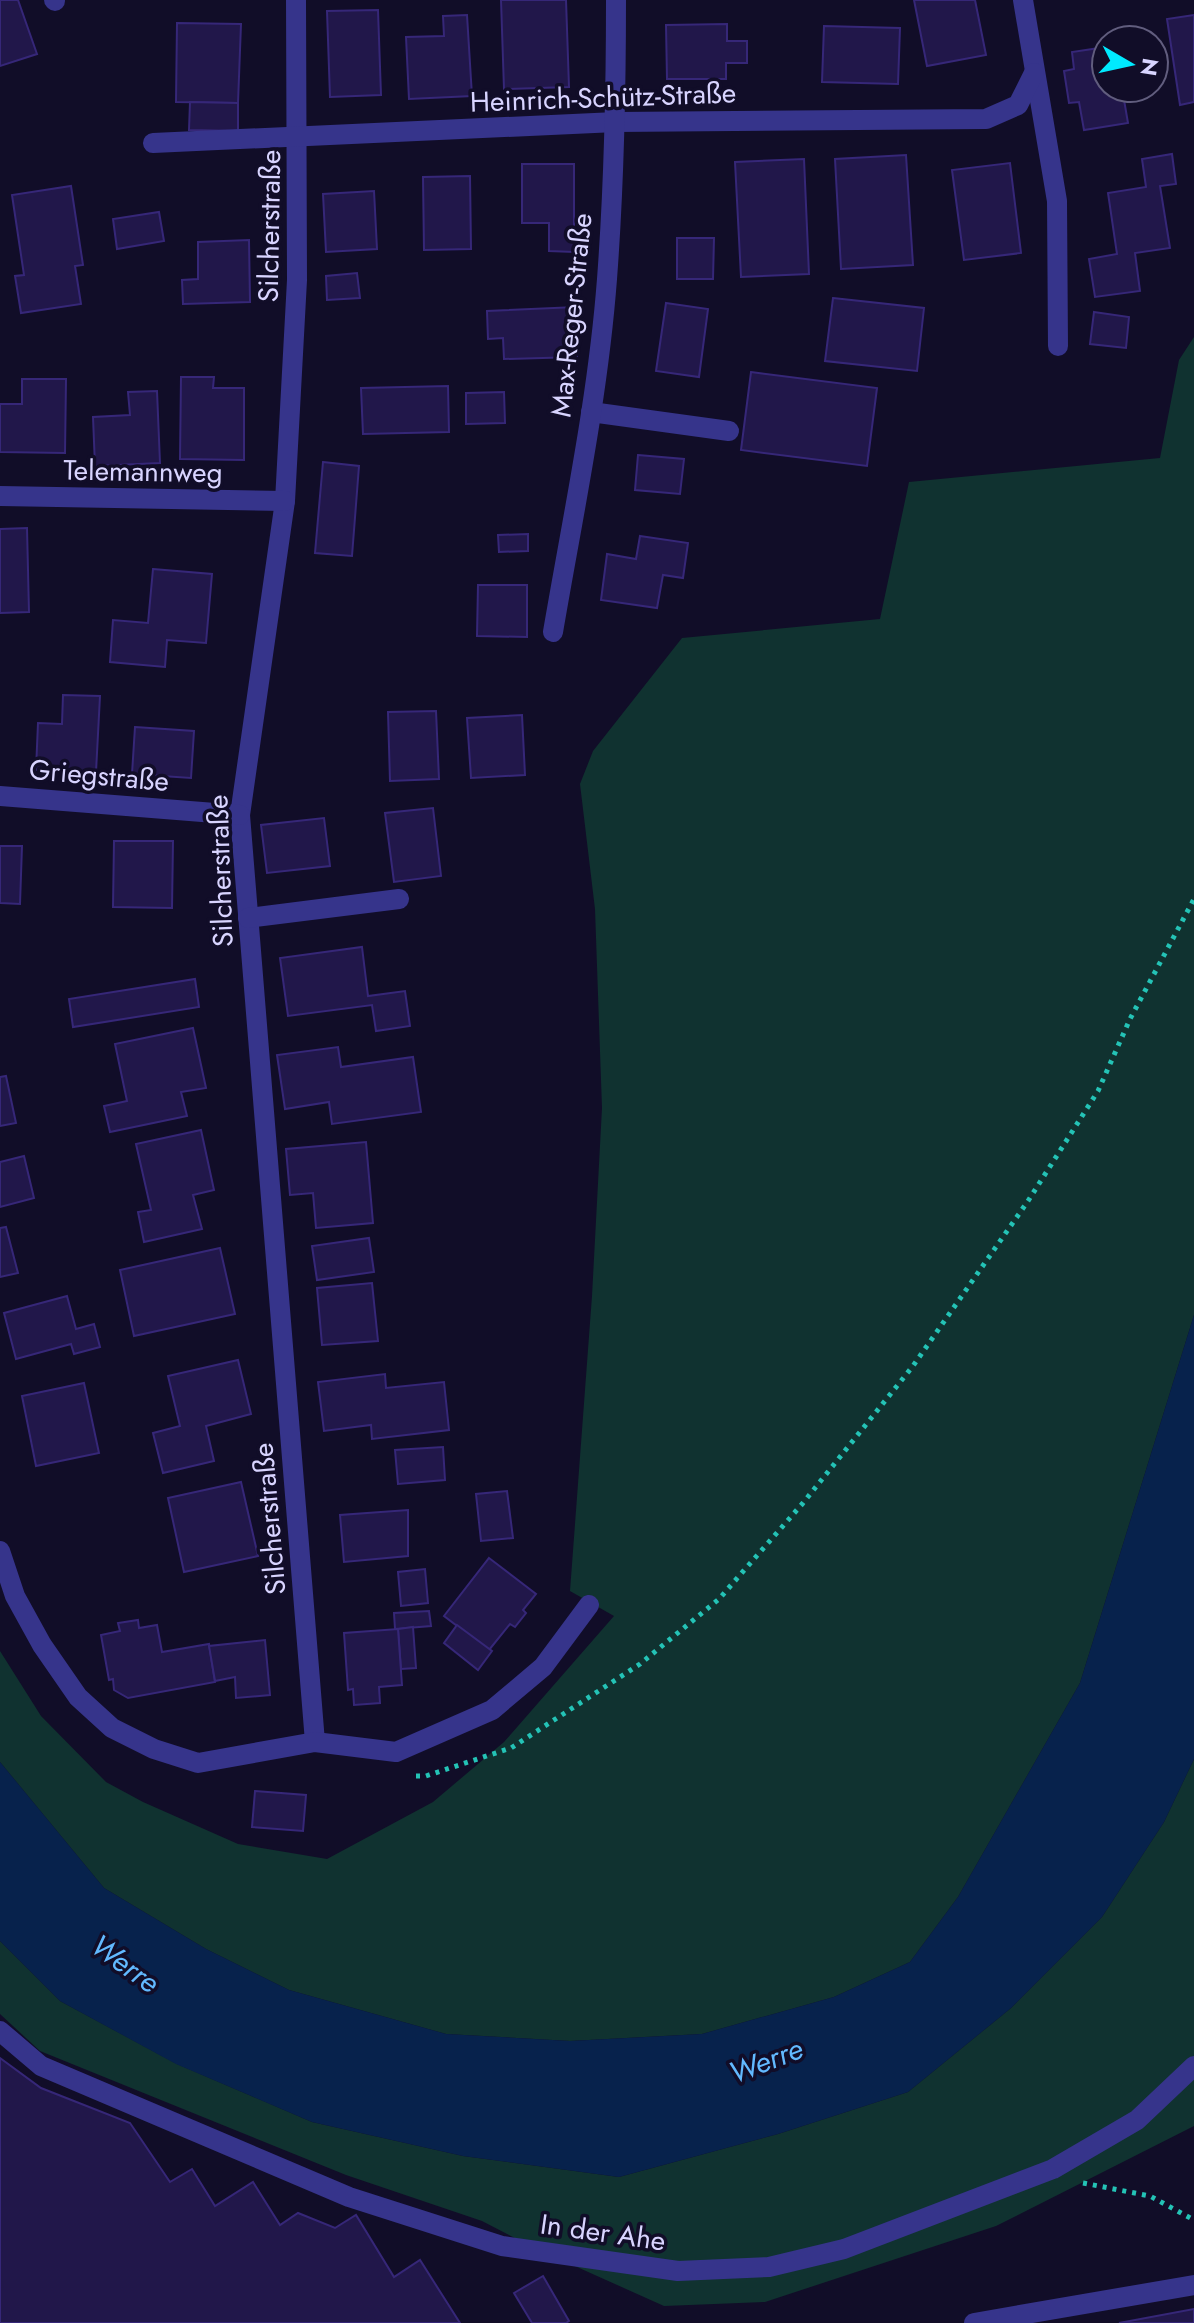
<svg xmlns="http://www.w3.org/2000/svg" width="1194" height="2323" font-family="Jost,sans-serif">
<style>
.green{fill:#103230}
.water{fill:#07224c}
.building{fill:#21174a;stroke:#362778;stroke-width:2}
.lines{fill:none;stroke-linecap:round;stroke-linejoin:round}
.path{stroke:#24c3b6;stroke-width:5;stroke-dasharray:4 6;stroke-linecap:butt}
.minor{stroke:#36348b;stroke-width:20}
.labels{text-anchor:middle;stroke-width:7;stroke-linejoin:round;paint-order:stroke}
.street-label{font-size:28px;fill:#d8d4ff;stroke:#110d28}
.water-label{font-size:30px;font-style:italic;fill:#62b9ff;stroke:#110d28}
</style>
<rect width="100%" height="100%" fill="#110d28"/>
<!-- green -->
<g class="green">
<path d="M1194,337V1315L1080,1683L958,1897L910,1962L834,1997L702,2034L570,2041L446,2034L289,1990L206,1949L104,1888L0,1762V1651L41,1716L106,1782L143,1802L238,1844L327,1859L433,1802L504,1742L614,1616L570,1591L592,1296L602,1108L595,909L580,784L593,751L682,638L880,619L909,482L1160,458L1179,360Z"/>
<path d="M1194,1759V2126L996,2226L765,2302L664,2306L528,2245L482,2221L346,2175L40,2051L0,2014V1941L60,2001L177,2064L312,2122L463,2156L619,2177L778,2134L908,2092L1011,2008L1102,1917L1164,1822Z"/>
</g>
<!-- water -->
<path class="water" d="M1194,1315V1759L1164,1822L1102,1917L1011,2008L908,2092L778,2134L619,2177L463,2156L312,2122L176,2064L60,2001L0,1941V1762L104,1888L206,1949L289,1990L446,2034L570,2041L702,2034L834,1997L910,1962L958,1897L1080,1683Z"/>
<!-- building -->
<g class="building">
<path d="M0,0H18L37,54L0,66Z"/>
<path d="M501,0H566L569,87L504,89Z"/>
<path d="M914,0H975L986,55L927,66Z"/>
<path d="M378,10L381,95L330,97L327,11Z"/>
<path d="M467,15L472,96L409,99L406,37L444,36L443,16Z"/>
<path d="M1194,15V102L1180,105L1167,19Z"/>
<path d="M177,23L241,24L238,103L176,102Z"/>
<path d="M727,24V41H747V63H726V79H667L666,25Z"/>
<path d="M824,26L900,28L898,84L822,82Z"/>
<path d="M1106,47V88H1125L1126,94H1123L1128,123L1084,130L1079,102L1069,103L1064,71L1074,69L1072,52Z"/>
<path d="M190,102L238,103V131L189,130Z"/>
<path d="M1172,154L1176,184L1160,186L1170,248L1135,253L1140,291L1095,297L1089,259L1117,254L1108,193L1146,187L1142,159Z"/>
<path d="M906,155L913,265L841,269L835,159Z"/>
<path d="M804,159L809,274L741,277L735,162Z"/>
<path d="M1010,163L1021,253L964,260L952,170Z"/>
<path d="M522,164H574V252L549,251V223H522Z"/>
<path d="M470,176L471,249L424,250L423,177Z"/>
<path d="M71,186L83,265L75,266L81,304L21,313L15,276L24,275L12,195Z"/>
<path d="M374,191L377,249L326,252L323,194Z"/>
<path d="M159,212L164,241L117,249L113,219Z"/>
<path d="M677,238H714L713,279H677Z"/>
<path d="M249,240L250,302L183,304L182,280L198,279V242Z"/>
<path d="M357,273L360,298L327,300L326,276Z"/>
<path d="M833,298L924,308L917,371L825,361Z"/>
<path d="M666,303L708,309L699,377L656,371Z"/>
<path d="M576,307L577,357L504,359L503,338L488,339L487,311Z"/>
<path d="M1094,312L1129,317L1126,348L1090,344Z"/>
<path d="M751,372L877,388L867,466L741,450Z"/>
<path d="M181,377H214L213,388H244V460L180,459Z"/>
<path d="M22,379H66L65,453L0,452V404H22Z"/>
<path d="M448,386L449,432L363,434L361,388Z"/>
<path d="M157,391L160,463L95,466L93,417L130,415L128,392Z"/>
<path d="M504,392L505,423L466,424V393Z"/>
<path d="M638,455L684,459L680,494L635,490Z"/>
<path d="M323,462L359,466L352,556L315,553Z"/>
<path d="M27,528L29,612L0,613V529Z"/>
<path d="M528,534V551L499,552L498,535Z"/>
<path d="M640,536L688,543L683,578L663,575L657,608L601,600L607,554L636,559Z"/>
<path d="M153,569L212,574L206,643L167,640L165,667L110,662L113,620L148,623Z"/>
<path d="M478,585H527V637L477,636Z"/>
<path d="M63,695L100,696L96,772L36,770L38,723L62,724Z"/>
<path d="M436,711L439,779L390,781L388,712Z"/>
<path d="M522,715L525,775L471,778L467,718Z"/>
<path d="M135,727L194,731L191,778L132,774Z"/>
<path d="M433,808L441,876L394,882L385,813Z"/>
<path d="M324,818L330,866L267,873L261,825Z"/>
<path d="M114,841H173L172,908L113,907Z"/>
<path d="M0,846H22L20,904L0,903Z"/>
<path d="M362,947L368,996L405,991L410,1026L376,1031L372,1005L288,1016L280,958Z"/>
<path d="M195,979L199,1007L73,1027L69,999Z"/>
<path d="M193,1028L206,1088L181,1092L187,1116L110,1132L104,1106L127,1101L115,1044Z"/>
<path d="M338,1047L341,1067L413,1057L421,1112L332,1124L329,1102L285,1109L277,1055Z"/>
<path d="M6,1076L16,1123L0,1126V1077Z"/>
<path d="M201,1130L214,1190L193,1195L202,1229L144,1242L138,1212L151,1210L136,1144Z"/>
<path d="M366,1142L373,1223L316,1228L313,1193L290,1195L286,1149Z"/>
<path d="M24,1156L34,1198L0,1207V1162Z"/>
<path d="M6,1227L18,1273L0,1277V1228Z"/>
<path d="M369,1238L374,1272L317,1280L312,1246Z"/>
<path d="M220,1248L235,1314L134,1336L120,1270Z"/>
<path d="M372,1283L378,1341L322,1345L317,1288Z"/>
<path d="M67,1296L76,1329L94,1324L100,1347L74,1354L71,1344L16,1359L4,1313Z"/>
<path d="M238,1360L251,1414L206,1426L214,1461L163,1473L153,1433L180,1426L168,1376Z"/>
<path d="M385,1374L386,1388L444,1382L449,1430L372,1439L371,1425L324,1431L318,1382Z"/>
<path d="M84,1383L99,1453L36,1466L22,1396Z"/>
<path d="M443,1447L445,1480L398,1484L395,1450Z"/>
<path d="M241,1482L258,1556L184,1572L168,1498Z"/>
<path d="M507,1491L513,1538L481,1541L476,1494Z"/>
<path d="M408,1510V1556L344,1562L340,1515Z"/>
<path d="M489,1558L536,1594L523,1610L526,1613L515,1627L510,1624L489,1650L444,1616Z"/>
<path d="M425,1569L428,1603L401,1606L398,1572Z"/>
<path d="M429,1611L431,1626L395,1629L394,1613Z"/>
<path d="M138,1620L139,1628L157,1625L162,1652L209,1644L215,1682L128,1698L114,1690L113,1679L109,1680L101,1635L120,1631L118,1623Z"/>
<path d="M457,1625L492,1651L478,1670L444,1643Z"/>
<path d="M413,1627L416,1668L401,1669L398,1629Z"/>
<path d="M398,1629L402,1685L379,1687L380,1703L354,1705L353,1689L348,1690L344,1633Z"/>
<path d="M265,1640L270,1695L236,1698L235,1677L215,1681L209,1646Z"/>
<path d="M255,1791L306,1795L303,1831L252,1827Z"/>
<path d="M0,2058L41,2088L130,2123L170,2182L192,2169L215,2206L253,2182L280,2225L298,2213L335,2228L356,2215L394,2277L420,2260L460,2323H0Z"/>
<path d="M543,2276L569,2321L566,2323H532L514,2293Z"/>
<path d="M1194,2309V2323H1119Z"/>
</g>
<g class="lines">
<!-- path -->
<g class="path">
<path d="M416,1776H426L511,1748L640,1664L719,1599L803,1503L913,1366L1028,1201L1098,1091L1130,1019L1194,899"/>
<path d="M1083,2183L1150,2196L1194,2220"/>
</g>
<!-- minor -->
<g class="minor">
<path d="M54,0L55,1"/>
<path d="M296,0L297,280L285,501L240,815L315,1742"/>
<path d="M1023,0L1057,201L1058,346"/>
<path d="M153,143L616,122L986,119L1018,105L1034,73"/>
<path d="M591,412L729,431"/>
<path d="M0,496L285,501"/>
<path d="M553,632C573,515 598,398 607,279C614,186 616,93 616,0"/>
<path d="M0,796L240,815"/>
<path d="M248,918L399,899"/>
<path d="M0,1551L15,1596L42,1645L78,1697L112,1728L154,1749L198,1763L315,1742L396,1752L492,1710L543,1667L589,1605"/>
<path d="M0,2031L41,2066L349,2197L502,2246L678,2271L769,2267L844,2249L1053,2169L1137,2120L1194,2066"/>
<path d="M974,2323L1194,2285"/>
</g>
</g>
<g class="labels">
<!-- street labels -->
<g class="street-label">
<text transform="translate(603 97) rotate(-2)" y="10">Heinrich-Schütz-Straße</text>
<text transform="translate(269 226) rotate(-89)" y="10">Silcherstraße</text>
<text transform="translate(571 315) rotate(-84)" y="10">Max-Reger-Straße</text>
<text transform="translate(143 471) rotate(1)" y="10">Telemannweg</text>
<text transform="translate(99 775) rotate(5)" y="10">Griegstraße</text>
<text transform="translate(220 871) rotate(-92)" y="10">Silcherstraße</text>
<text transform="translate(269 1519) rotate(-95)" y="10">Silcherstraße</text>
<text transform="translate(603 2232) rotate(8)" y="10">In der Ahe</text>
</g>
<!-- water labels -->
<g class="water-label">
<text transform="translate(125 1964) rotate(36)" y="10">Werre</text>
<text transform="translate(766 2061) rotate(-21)" y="10">Werre</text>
</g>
</g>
<!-- north arrow -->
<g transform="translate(1130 64) rotate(99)"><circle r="38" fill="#110d28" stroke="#615d7e" stroke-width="2"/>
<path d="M0-6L14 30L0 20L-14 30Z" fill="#00eaff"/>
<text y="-12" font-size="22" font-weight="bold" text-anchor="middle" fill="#d8d4ff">N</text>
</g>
</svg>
